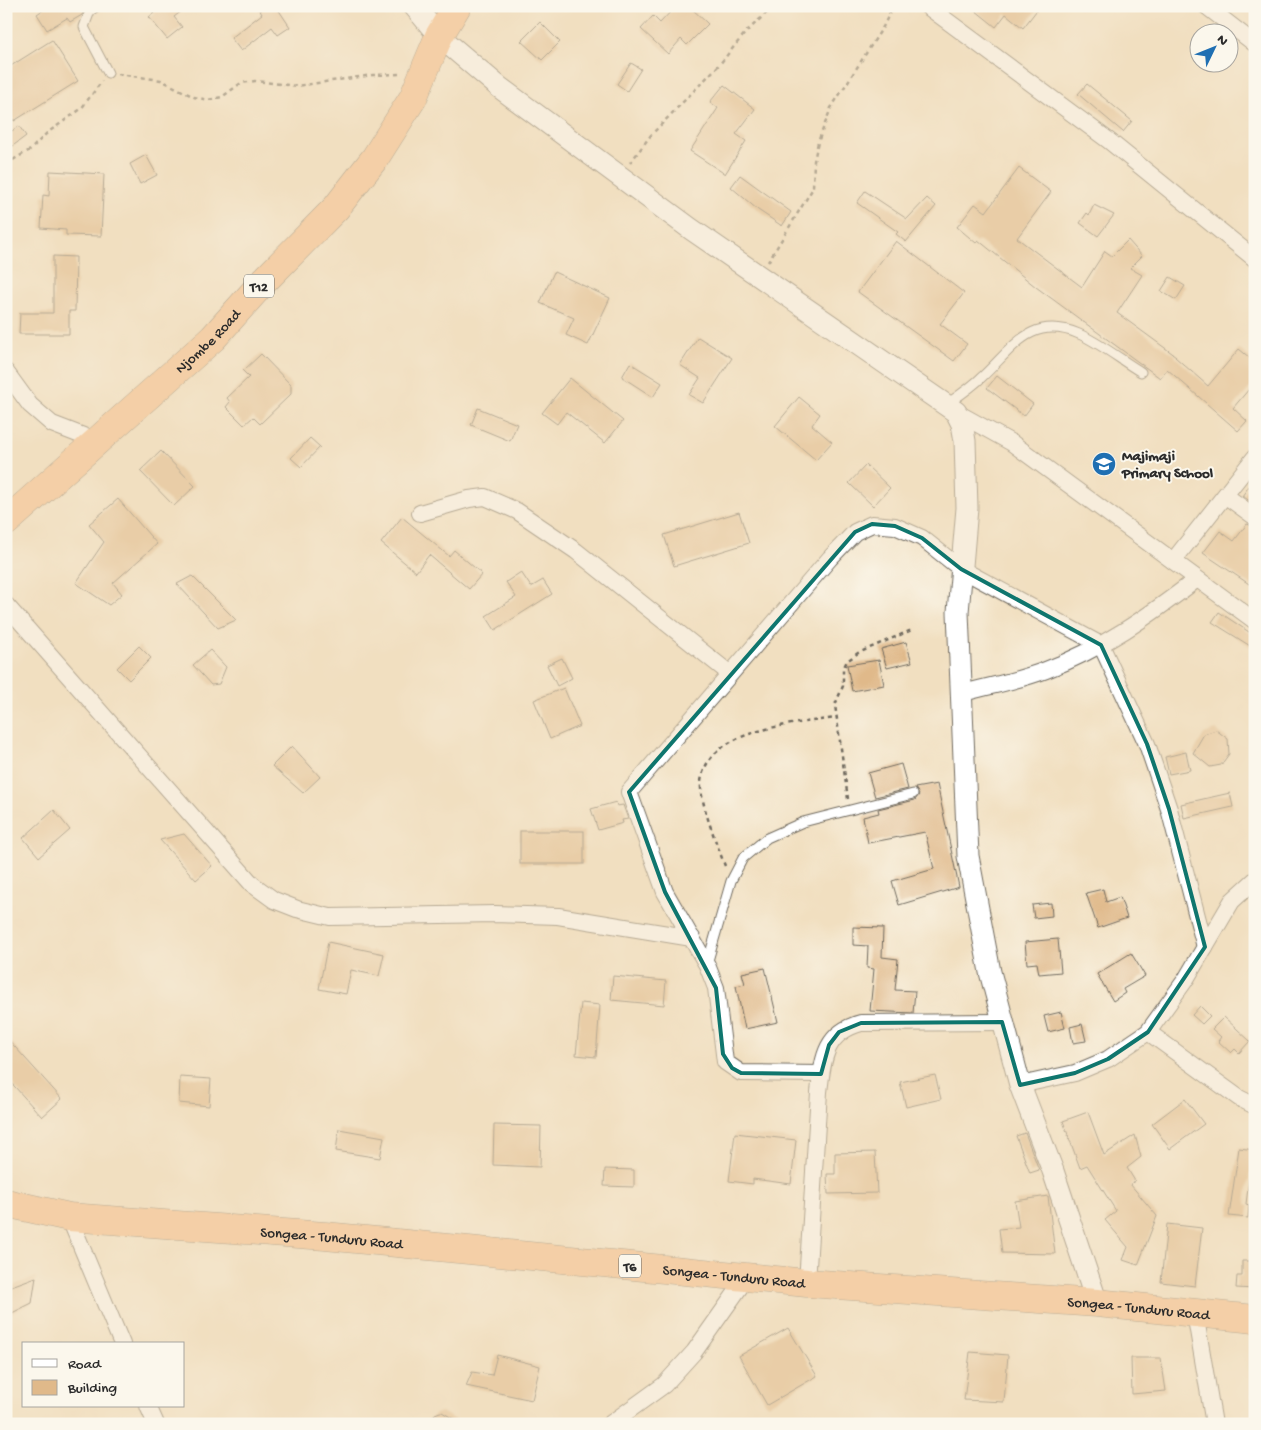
<svg xmlns="http://www.w3.org/2000/svg" width="1261" height="1430" font-family="'Gochi Hand',sans-serif">
<style>
.building{fill:#e0b98a}
.lines{fill:none;stroke-linecap:round;stroke-linejoin:round}
.service-casing{stroke:#706a5f;stroke-width:11}
.minor-casing{stroke:#706a5f;stroke-width:18}
.tertiary-casing{stroke:#706a5f;stroke-width:23}
.trunk-casing{stroke:#706a5f;stroke-width:29}
.path{stroke:#706a5f;stroke-width:2.5;stroke-dasharray:4 4;stroke-linecap:butt}
.service{stroke:#fff;stroke-width:9}
.minor{stroke:#fff;stroke-width:16}
.tertiary{stroke:#fff;stroke-width:21}
.trunk{stroke:#f8bd89;stroke-width:28}
.marked{fill:none;stroke:#0f766e;stroke-width:4;stroke-linejoin:round}
.labels{text-anchor:middle;stroke-width:4;stroke-linejoin:round;paint-order:stroke}
.shield{fill:#fbf7ec;stroke:#696865;stroke-width:1}
.shield-label{font-size:14px;font-weight:bold;fill:#2b2b2b}
.street-label{font-size:15px;fill:#2b2b2b;stroke:#fbf7ec}
.poi-label{font-size:15px;font-weight:bold;fill:#2b2b2b;stroke:#fbf7ec;text-anchor:start}
</style>
<rect width="100%" height="100%" fill="#fbf7ec"/>
<filter id="ink" filterUnits="userSpaceOnUse"><feTurbulence type="fractalNoise" baseFrequency=".02" numOctaves="2"/><feDisplacementMap in="SourceGraphic" scale="10" xChannelSelector="R" yChannelSelector="G"/><feConvolveMatrix kernelMatrix="1 2 1 2 8 2 1 2 1" color-interpolation-filters="sRGB"/></filter>
<filter id="wash" filterUnits="userSpaceOnUse"><feTurbulence type="fractalNoise" baseFrequency=".0096" numOctaves="4" result="noise"/><feDisplacementMap in="SourceGraphic" scale="20" xChannelSelector="R" yChannelSelector="G"/><feGaussianBlur stdDeviation="1.12" result="paint"/><feColorMatrix in="noise" values="0 0 0 0 0 0 0 0 0 0 0 0 0 0 0 0 0 1.4 0 .05"/><feComposite in="paint" operator="in"/></filter>
<g filter="url(#wash)">
<rect width="100%" height="100%" fill="#f1dfc0"/>
<g id="blocks">
<!-- building -->
<g class="building">
<path d="M40,6H86L82,15L70,22L67,18L47,30L37,14L43,10Z"/>
<path d="M149,6H188L174,17L182,27L167,39L149,17L154,13Z"/>
<path d="M257,6H276L290,27L278,35L272,27L241,51L231,38L262,14Z"/>
<path d="M676,6H689L708,24L687,45L681,39L668,54L641,29L653,16L660,23Z"/>
<path d="M970,6H1040L1023,28L1006,14L996,27Z"/>
<path d="M540,22L560,42L542,60L521,41Z"/>
<path d="M52,40L78,81L14,121L6,109V69Z"/>
<path d="M631,63L641,69L627,91L617,84Z"/>
<path d="M1087,84L1132,121L1123,132L1078,94Z"/>
<path d="M724,85L755,109L736,134L746,141L725,174L690,151L718,108L710,102Z"/>
<path d="M19,126L26,136L6,151V135Z"/>
<path d="M146,155L157,175L140,184L130,164Z"/>
<path d="M1019,168L1051,192L1017,238L1082,287L1105,251L1112,256L1128,240L1142,256L1130,268L1142,275L1117,313L1176,356L1175,357L1208,386L1239,349L1255,362V382L1233,408L1247,421L1238,431L1167,369L1160,378L1036,287L978,240L976,243L957,227L975,204L986,212Z"/>
<path d="M50,171L104,174L101,236L66,235V230L41,228L43,195L49,196Z"/>
<path d="M740,175L791,212L782,226L758,210L731,187Z"/>
<path d="M865,191L907,219L927,198L936,206L906,242L896,234L898,232L857,203Z"/>
<path d="M1094,205L1114,215L1098,236L1080,223L1087,213L1089,215Z"/>
<path d="M896,241L964,293L940,324L967,344L954,361L858,292Z"/>
<path d="M53,256L76,257L75,311H69V334H19L20,313H53Z"/>
<path d="M554,272L610,298L588,345L566,335L574,318L540,303Z"/>
<path d="M1170,277L1185,286L1176,300L1161,291Z"/>
<path d="M698,337L732,358L703,403L689,395L700,378L680,365Z"/>
<path d="M261,354L291,385V394L260,424L253,417L244,425L226,407L230,402L227,398L249,377L243,371Z"/>
<path d="M630,363L662,383L653,397L622,377Z"/>
<path d="M997,376L1033,404L1024,416L987,388Z"/>
<path d="M570,378L623,421L605,443L566,412L557,424L542,413Z"/>
<path d="M799,397L820,414L812,425L832,442L816,460L775,426Z"/>
<path d="M478,408L517,424L510,441L471,425Z"/>
<path d="M310,438L320,447L301,467L291,458Z"/>
<path d="M161,451L195,486L174,506L140,471Z"/>
<path d="M866,465L890,488L873,506L849,483Z"/>
<path d="M1255,478V504L1242,496Z"/>
<path d="M118,499L157,544L113,583L122,594L109,605L76,583L104,542L89,524Z"/>
<path d="M739,512L749,543L674,566L664,535Z"/>
<path d="M402,517L449,556L454,550L482,574L469,589L429,555L416,572L381,543Z"/>
<path d="M1247,524L1255,527V588L1203,553L1220,531L1234,541Z"/>
<path d="M521,572L531,587L543,580L552,594L495,630L486,616L516,597L506,582Z"/>
<path d="M192,576L236,620L218,628L177,584Z"/>
<path d="M1219,612L1255,636V649L1212,622Z"/>
<path d="M906,642L912,662L887,668L881,649Z"/>
<path d="M139,646L151,658L129,680L117,668Z"/>
<path d="M210,650L226,667L219,684L211,685L193,665Z"/>
<path d="M562,658L572,678L557,686L547,665Z"/>
<path d="M879,660L884,685L852,691L847,665Z"/>
<path d="M564,688L580,726L550,739L534,700Z"/>
<path d="M1216,730L1228,739L1229,754L1221,765L1210,767L1193,753L1204,734Z"/>
<path d="M292,746L320,777L303,793L272,766Z"/>
<path d="M1186,752L1190,770L1169,774L1165,757Z"/>
<path d="M901,764L908,789L875,797L868,773Z"/>
<path d="M937,784L959,887L899,905L892,881L934,869L925,832L868,843L863,817L879,813L878,809L915,800L919,795L915,788Z"/>
<path d="M1230,793L1233,807L1184,818L1181,804Z"/>
<path d="M616,802L617,806L623,805L628,819L622,820L623,823L598,830L591,809Z"/>
<path d="M54,810L70,830L39,857L23,838Z"/>
<rect x="520" y="831" width="64" height="33"/>
<path d="M184,834L212,866L196,880L160,840Z"/>
<path d="M1103,889L1106,902L1120,897L1127,918L1098,928L1086,893Z"/>
<path d="M1051,903L1052,916L1034,918L1032,905Z"/>
<path d="M853,927L883,928L882,957L898,959L895,990L915,991L913,1013L870,1011L874,969L867,968L868,946L853,945Z"/>
<path d="M1058,939L1061,972L1039,974L1037,963L1027,964L1025,942Z"/>
<path d="M328,942L384,954L379,976L351,970L346,994L319,989Z"/>
<path d="M1131,953L1145,976L1123,989L1125,993L1113,1001L1097,974Z"/>
<path d="M765,968L778,1022L745,1029L736,986L745,984L742,973Z"/>
<path d="M613,976L666,981L664,1005L611,1000Z"/>
<path d="M581,1003L600,1005L596,1057L576,1055Z"/>
<path d="M1200,1006L1210,1016L1202,1024L1192,1015Z"/>
<path d="M1061,1012L1065,1028L1048,1032L1044,1016Z"/>
<path d="M1224,1017L1250,1041L1239,1053L1235,1049L1231,1053L1218,1041L1221,1037L1212,1029Z"/>
<path d="M1082,1024L1086,1041L1073,1043L1070,1027Z"/>
<path d="M6,1037L62,1099L42,1117L6,1077Z"/>
<path d="M935,1075L941,1099L906,1107L900,1082Z"/>
<path d="M180,1077L211,1079L209,1106L179,1103Z"/>
<path d="M1185,1099L1204,1124L1170,1149L1152,1124Z"/>
<path d="M1088,1112L1104,1155L1135,1135L1141,1157L1127,1168L1135,1181L1130,1184L1157,1216L1138,1265L1123,1260L1128,1247L1105,1220L1116,1211L1087,1165L1080,1168L1063,1121Z"/>
<path d="M494,1125L541,1126L540,1167L493,1165Z"/>
<path d="M339,1129L384,1137L380,1158L336,1151Z"/>
<path d="M735,1133L796,1140L791,1184L753,1179V1184L729,1181Z"/>
<path d="M1025,1133L1039,1170L1030,1173L1016,1136Z"/>
<path d="M1239,1148L1255,1150V1173L1250,1172L1246,1204L1249,1205L1248,1218L1229,1216Z"/>
<path d="M875,1152L877,1193L828,1194L827,1174H835V1153Z"/>
<path d="M605,1169L634,1170V1187L604,1186Z"/>
<path d="M1048,1196L1055,1254L1002,1253L999,1229L1019,1227L1015,1201Z"/>
<path d="M1167,1224L1202,1228L1195,1286L1161,1282Z"/>
<path d="M1242,1261H1255V1289L1236,1288L1237,1276H1242Z"/>
<path d="M36,1277L32,1303L6,1316V1288Z"/>
<path d="M788,1328L817,1376L767,1405L739,1356Z"/>
<path d="M970,1352L1008,1355L1004,1402L964,1400Z"/>
<path d="M497,1355L540,1366L532,1400L466,1386L472,1372L492,1375Z"/>
<path d="M1131,1358H1161L1166,1391L1132,1394Z"/>
<path d="M440,1412H442L462,1424H426L435,1414Z"/>
</g>
</g>
</g>
<g filter="url(#ink)">
<use href="#blocks" fill-opacity="0" stroke="#706a5f" stroke-width="1"/>
<g class="lines">
<!-- service casing -->
<g class="service-casing">
<g id="service">
<path d="M97,6L90,11L84,27L108,73"/>
<path d="M947,404C960,395 972,387 983,376C1013,348 1031,314 1079,334C1100,343 1121,360 1141,372"/>
<path d="M707,964L731,881L743,858L767,838L803,822L913,794"/>
</g>
</g>
<!-- minor casing -->
<g class="minor-casing">
<g id="minor">
<path d="M927,6L1108,140L1255,259"/>
<path d="M1206,6L1255,44"/>
<path d="M6,372L30,405L52,424L96,441"/>
<path d="M956,412L1012,443L1255,621"/>
<path d="M1226,496L1255,517"/>
<path d="M420,513L469,499L485,497L517,511L576,551L729,673"/>
<path d="M1173,561L1255,457"/>
<path d="M6,605L252,884L274,900L297,909L330,917L495,914L558,916L692,938"/>
<path d="M960,694C988,686 1018,681 1046,670C1102,649 1149,616 1197,579"/>
<path d="M1148,1032L1239,1098L1255,1106"/>
<path d="M821,1074L741,1073L725,1062L716,988L707,965L665,892L629,792L830,558L855,532L872,524L895,526L922,538L961,569L1101,645L1147,744L1169,809L1205,947"/>
<path d="M1020,1085L1075,1073L1108,1059L1148,1032L1186,979L1232,901L1255,880"/>
<path d="M69,1217L122,1344"/>
<path d="M807,1283L819,1092C823,1060 824,1033 861,1023L1002,1022"/>
<path d="M1195,1313L1214,1424"/>
<path d="M148,1406L156,1424"/>
<path d="M610,1424L664,1385L694,1352L747,1277"/>
</g>
</g>
<!-- tertiary casing -->
<g class="tertiary-casing">
<path id="tertiary" d="M414,6L439,36L499,87L691,229L956,412L962,424L965,441L967,508L958,612L968,856L990,972L1020,1085L1053,1171L1097,1303"/>
</g>
<!-- trunk casing -->
<g class="trunk-casing">
<g id="trunk">
<path id="s1" d="M6,522L213,338L265,280L336,208L375,158L413,98L439,36L457,6"/>
<path id="s2" d="M6,1203L69,1217L325,1236L807,1283L1097,1303L1255,1319"/>
</g>
</g>
<!-- path -->
<g class="path">
<path d="M118,74L161,80L194,97L208,100L222,97L241,83L255,81L297,86L373,75L401,74"/>
<path d="M630,163L651,135L719,65L746,32L774,6"/>
<path d="M6,164L30,150L47,133L81,109L102,81"/>
<path d="M768,262L813,188L814,161L818,142L831,108L883,27L893,6"/>
<path d="M848,799L835,705L843,686V669L847,661L858,653L914,629"/>
<path d="M725,866C718,847 699,801 701,782C707,728 795,724 836,718"/>
</g>
<!-- service -->
<use href="#service" class="service"/>
<!-- minor -->
<use href="#minor" class="minor"/>
<!-- tertiary -->
<use href="#tertiary" class="tertiary"/>
<!-- trunk -->
<use href="#trunk" class="trunk"/>
</g>
</g>
<!-- marked area -->
<path d="M0 0H1261V1430H0ZM872,524L895,526L922,538L961,569L1101,645L1147,744L1169,809L1205,947L1148,1032L1108,1059L1075,1073L1020,1085L1002,1022L861,1023L839,1032L829,1045L821,1074L741,1073L732,1068L723,1054L716,988L665,892L629,792L855,532Z" fill="#f1dfc0" fill-opacity=".55" fill-rule="evenodd"/>
<path class="marked" d="M872,524L895,526L922,538L961,569L1101,645L1147,744L1169,809L1205,947L1148,1032L1108,1059L1075,1073L1020,1085L1002,1022L861,1023L839,1032L829,1045L821,1074L741,1073L732,1068L723,1054L716,988L665,892L629,792L855,532Z"/>
<!-- icons -->
<defs>
<g id="school-disc" transform="scale(1.25)"><circle r="9.5" fill="#1f6fb2" stroke="#fbf7ec"/><path d="M0-5L7-2L0 1L-7-2ZM-4 1L0 2.5L4 1V4Q0 6-4 4Z" fill="#fff"/></g>
</defs>
<g fill-rule="evenodd">
<use href="#school-disc" x="1104" y="464"/>
</g>
<g class="labels">
<!-- shield labels -->
<g class="shield">
<rect x="244" y="274.5" width="30" height="23" rx="4"/>
<rect x="619" y="1254.5" width="22" height="23" rx="4"/>
</g>
<g class="shield-label">
<text x="259" y="291">T12</text>
<text x="630" y="1271">T6</text>
</g>
<!-- street labels -->
<g class="street-label">
<text dy="5" stroke="none"><textPath href="#s1" startOffset="271">Njombe Road</textPath></text>
<text dy="5" stroke="none"><textPath href="#s2" startOffset="328">Songea - Tunduru Road</textPath></text>
<text dy="5" stroke="none"><textPath href="#s2" startOffset="732">Songea - Tunduru Road</textPath></text>
<text dy="5" stroke="none"><textPath href="#s2" startOffset="1138">Songea - Tunduru Road</textPath></text>
</g>
<!-- poi labels -->
<g class="poi-label">
<text x="1122" y="460">Majimaji<tspan x="1122" dy="17">Primary School</tspan></text>
</g>
</g>
<!-- margin -->
<rect width="1261" height="1430" fill="none" stroke="#fbf7ec" stroke-width="25"/>
<!-- legend -->
<rect x="22" y="1342" width="162" height="65" fill="#fbf7ec" stroke="#a8a59f"/>
<rect x="32" y="1359" width="25" height="8" fill="#ffffff" stroke="#a8a59f"/>
<text x="68" y="1368" font-size="15" fill="#2b2b2b">Road</text>
<rect x="32" y="1380" width="25" height="15" fill="#e0b98a" stroke="#a8a59f"/>
<text x="68" y="1392" font-size="15" fill="#2b2b2b">Building</text>
<!-- north arrow -->
<g transform="translate(1214 48) rotate(47)"><circle r="24" fill="#fbf7ec" stroke="#a8a59f"/>
<path d="M0-4L9 19L0 12L-9 19Z" fill="#1f6fb2"/>
<text y="-8" font-size="14" font-weight="bold" text-anchor="middle" fill="#2b2b2b">N</text>
</g>
</svg>
